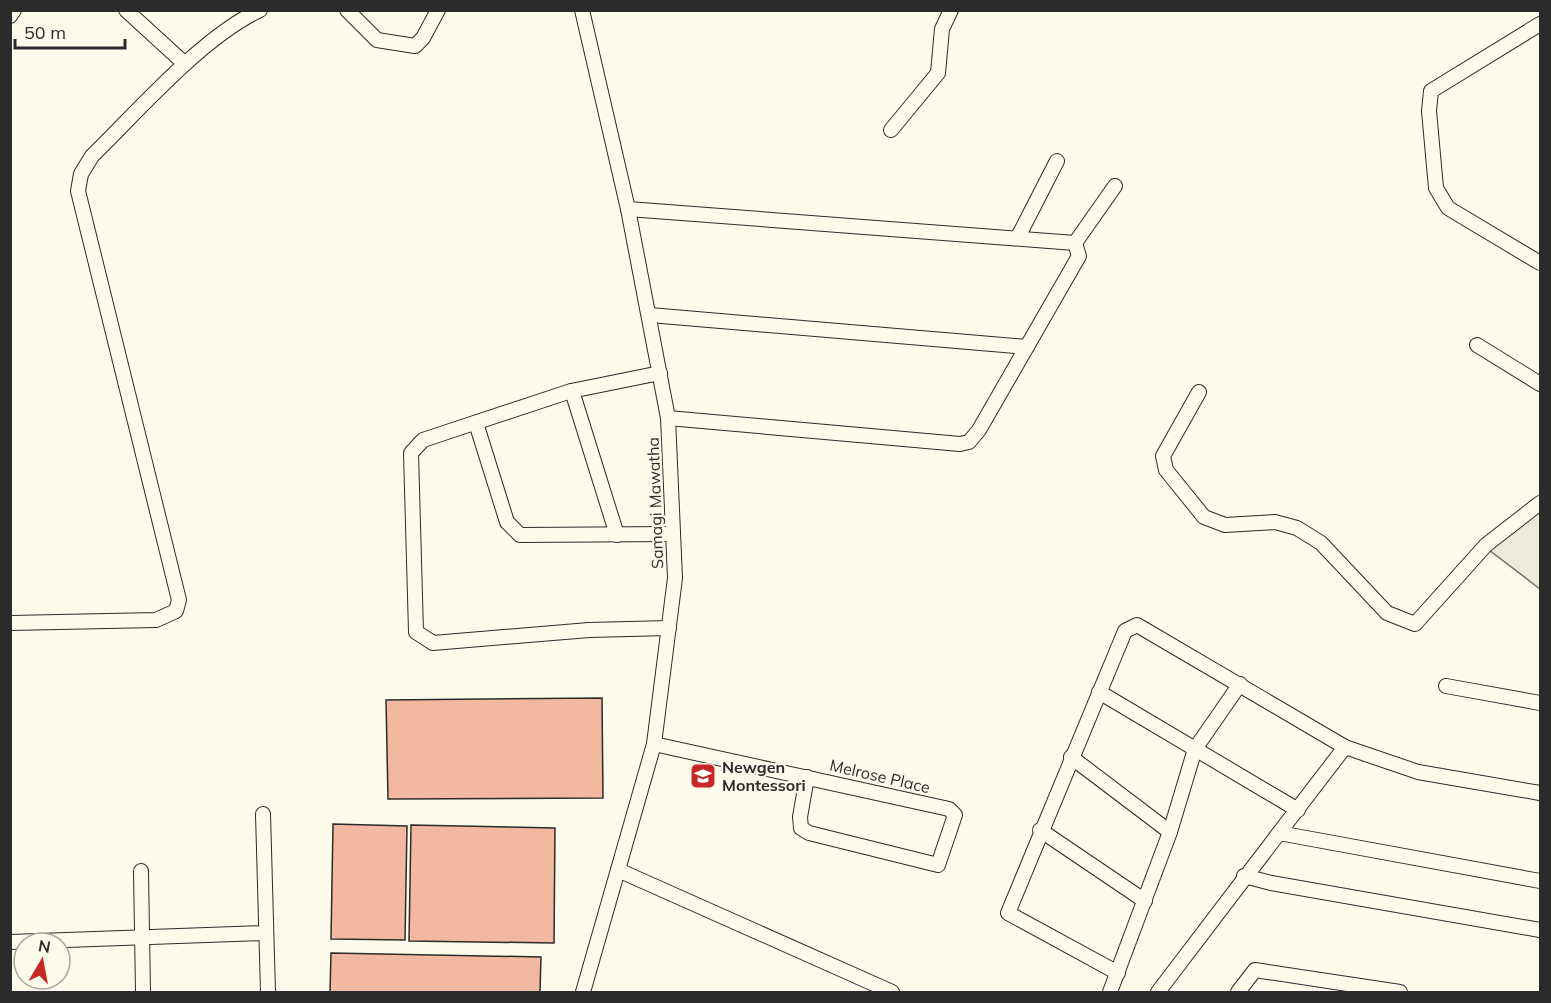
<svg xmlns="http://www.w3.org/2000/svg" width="1551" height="1003" font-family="Mulish,sans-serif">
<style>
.green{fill:#ecebdb;stroke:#74746e;stroke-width:1.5}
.building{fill:#f2b8a0;stroke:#2b2b2b;stroke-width:1.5}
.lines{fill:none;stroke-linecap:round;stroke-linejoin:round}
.street-casing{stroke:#2b2b2b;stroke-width:16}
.street{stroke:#fdfbea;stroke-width:14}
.labels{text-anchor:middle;stroke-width:4.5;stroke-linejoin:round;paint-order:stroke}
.street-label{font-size:16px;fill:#2b2b2b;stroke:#fdfbea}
.poi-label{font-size:16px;font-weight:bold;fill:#2b2b2b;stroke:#fdfbea;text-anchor:start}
</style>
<rect width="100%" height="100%" fill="#fdfbea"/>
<!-- green -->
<path class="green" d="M1540,508V589L1489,550Z"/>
<!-- building -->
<g class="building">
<path d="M602,698L603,798L388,799L386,700Z"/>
<path d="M333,824L407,826L405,940L331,939Z"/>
<path d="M411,825L555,828L554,943L409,941Z"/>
<path d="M331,953L541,957L540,992H330Z"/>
</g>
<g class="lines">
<!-- street casing -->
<g class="street-casing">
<g id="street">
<path d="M126,10L185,64"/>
<path d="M347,10L377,40L415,46L423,38L438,10"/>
<path d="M582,10L628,209L668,418L675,578L654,744L583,992"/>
<path d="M10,16L14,10"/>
<path d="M1540,24L1431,91L1429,111L1436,188L1448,208L1540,263"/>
<path d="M891,130L938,73L942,29L951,10"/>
<path d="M628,209L1075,243"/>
<path d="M1018,237L1057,161"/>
<path d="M1075,243L1115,186"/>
<path d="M650,315L1027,347"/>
<path d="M1477,345L1540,384"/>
<path d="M660,373L571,391L423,440L411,453L416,632L433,643L589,630L669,628"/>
<path d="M572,391L617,535"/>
<path d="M1199,392L1163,456L1166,470L1204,517L1225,525L1275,522L1297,528L1321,543L1387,613L1415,624L1486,545L1540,503"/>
<path d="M668,418L960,444L969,442L979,430L1079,256L1075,243"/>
<path d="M476,423L507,522L520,535L673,534"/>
<path d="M10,623L156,620L176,611L179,600L78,191L81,174L92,156C138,111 202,37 260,10"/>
<path d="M1446,686L1540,703"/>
<path d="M1099,692L1298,810"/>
<path d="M654,744L949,809L955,815L938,865L809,833L801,828L800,817L807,777"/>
<path d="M1071,757L1170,832"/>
<path d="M263,814L268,992"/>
<path d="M1040,830L1145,901"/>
<path d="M1279,833L1345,747"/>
<path d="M618,870L892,992"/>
<path d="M141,871L143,992"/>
<path d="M1244,876L1271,883L1540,930"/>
<path d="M10,942L266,933"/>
<path d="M1118,973L1008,913L1125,631L1137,625L1345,747L1418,772L1540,793"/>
<path d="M1110,992L1170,832L1195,749L1240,684"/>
<path d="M1158,992L1279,833L1540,881"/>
<path d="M1238,992L1255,970L1400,992"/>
</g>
</g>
<!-- street -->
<use href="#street" class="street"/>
</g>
<!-- icons -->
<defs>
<g id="school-square" transform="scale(1.35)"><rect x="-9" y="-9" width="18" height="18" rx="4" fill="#c62828" stroke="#fdfbea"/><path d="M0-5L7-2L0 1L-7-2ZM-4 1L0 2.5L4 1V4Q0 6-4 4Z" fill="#fff"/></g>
</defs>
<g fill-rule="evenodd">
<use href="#school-square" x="703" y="776"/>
</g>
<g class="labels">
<!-- street labels -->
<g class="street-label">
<text transform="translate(655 503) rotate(-92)" y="6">Samagi Mawatha</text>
<text transform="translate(880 776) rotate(13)" y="6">Melrose Place</text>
</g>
<!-- poi labels -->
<g class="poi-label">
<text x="722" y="773">Newgen<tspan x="722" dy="18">Montessori</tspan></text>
</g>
</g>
<!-- border -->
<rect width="1551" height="1003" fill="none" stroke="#2b2b2b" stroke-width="24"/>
<!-- north arrow -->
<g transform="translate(42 961) rotate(10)"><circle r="28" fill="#fdfbea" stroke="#a9a89e" stroke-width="1.5"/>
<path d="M0-4.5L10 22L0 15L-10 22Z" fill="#c62828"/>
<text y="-9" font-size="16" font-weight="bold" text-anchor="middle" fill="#2b2b2b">N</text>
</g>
<!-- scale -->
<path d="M15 39v9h110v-9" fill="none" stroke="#2b2b2b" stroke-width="3"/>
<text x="24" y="39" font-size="18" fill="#2b2b2b" stroke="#fdfbea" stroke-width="4.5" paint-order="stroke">50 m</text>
</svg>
